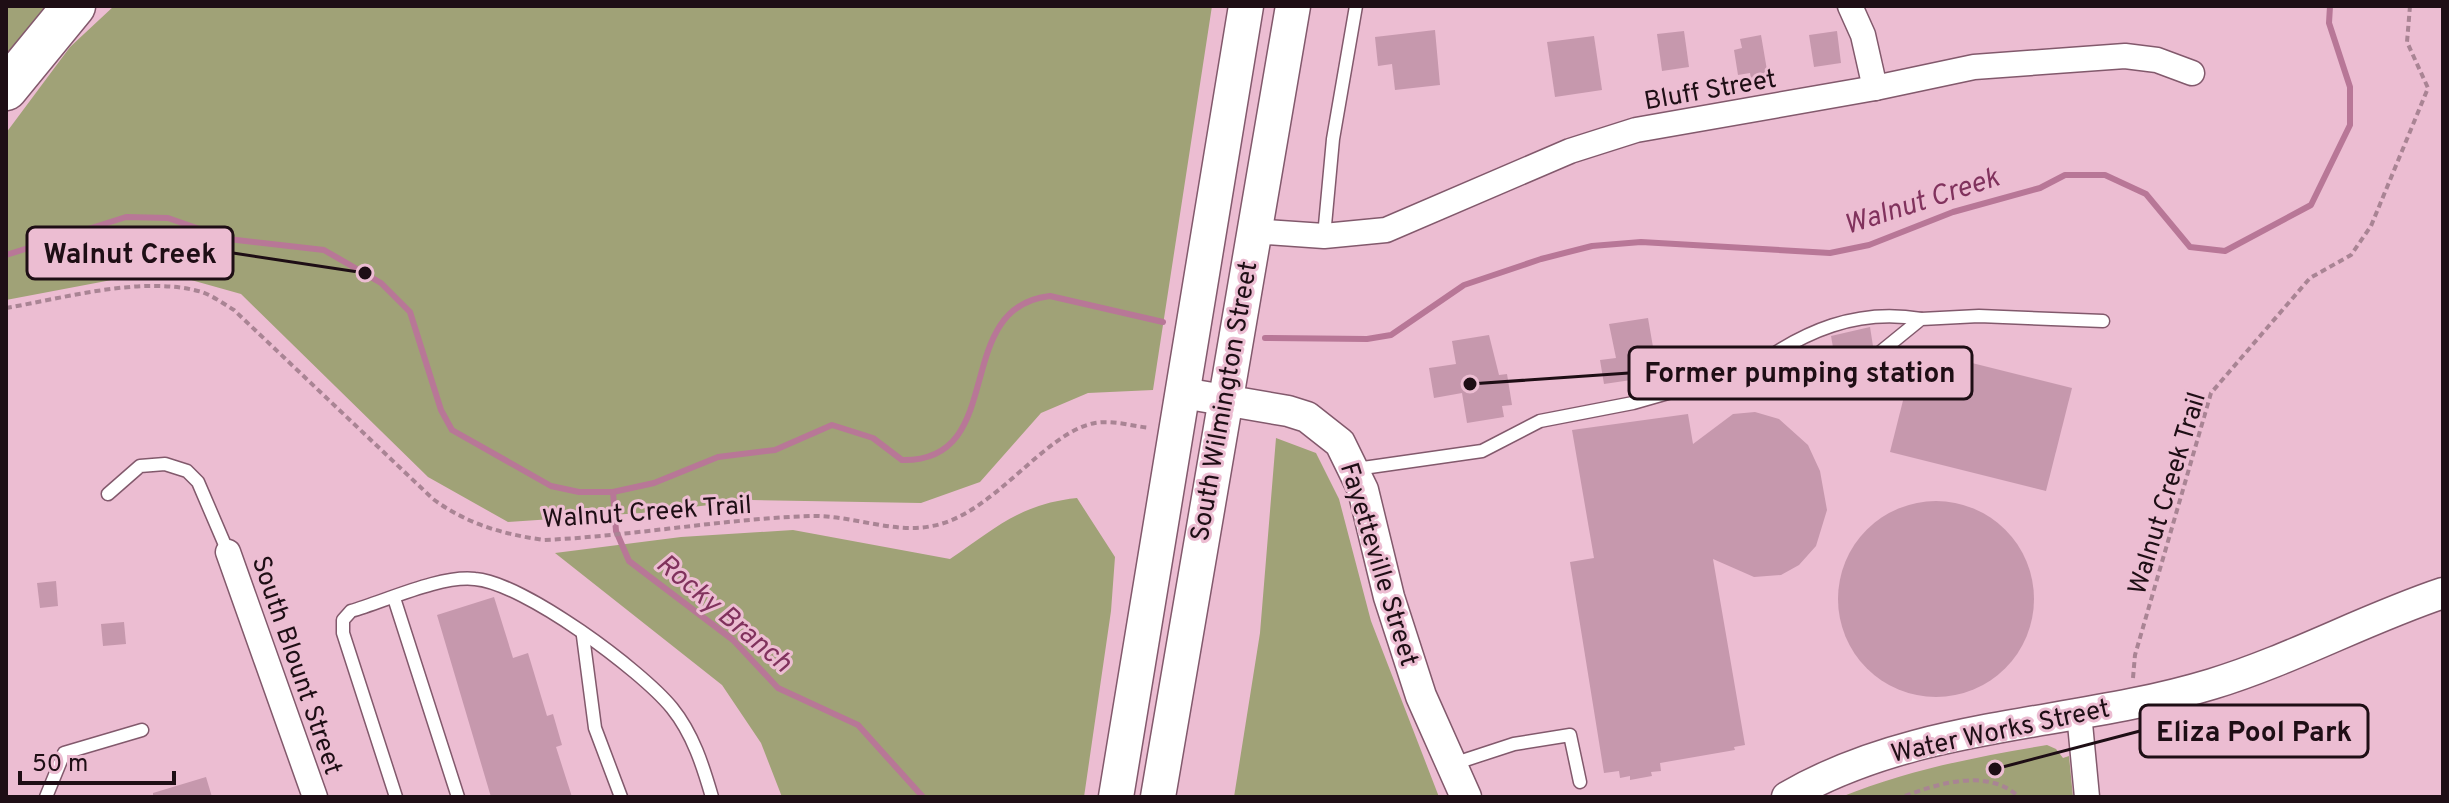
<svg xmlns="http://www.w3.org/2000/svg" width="2449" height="803" font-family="Overpass,sans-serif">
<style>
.green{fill:#a0a277}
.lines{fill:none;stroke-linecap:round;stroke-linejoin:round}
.stream{stroke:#b87797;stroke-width:6}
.building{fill:#c698ad}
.service-casing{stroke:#82596c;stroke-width:15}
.minor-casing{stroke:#82596c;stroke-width:27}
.tertiary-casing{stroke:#82596c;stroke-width:33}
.secondary-casing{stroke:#82596c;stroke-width:37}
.motorway-casing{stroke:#82596c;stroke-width:45}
.path{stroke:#a98494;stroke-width:4;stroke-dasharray:6 4;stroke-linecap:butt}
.service{stroke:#fff;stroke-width:12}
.minor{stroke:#fff;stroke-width:24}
.tertiary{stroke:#fff;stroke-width:30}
.secondary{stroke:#fff;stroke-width:34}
.motorway{stroke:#fff;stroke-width:42}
.labels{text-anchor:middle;stroke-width:6;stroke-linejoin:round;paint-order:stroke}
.street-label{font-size:26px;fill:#1e0e15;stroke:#ecbdd2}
.water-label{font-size:28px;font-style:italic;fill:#81325d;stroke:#ecbdd2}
.leader{fill:none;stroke:#1e0e15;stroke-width:3}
.callout-dot{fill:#1e0e15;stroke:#ecbdd2;stroke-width:3}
.callout{fill:#ecbdd2;stroke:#1e0e15;stroke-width:3}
.callout-label{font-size:28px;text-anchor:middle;font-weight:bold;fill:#1e0e15}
</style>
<rect width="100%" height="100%" fill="#ecbdd2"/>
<!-- green -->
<g class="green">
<path d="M6,6H55L6,65Z"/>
<path d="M114,6H1212L1153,390L1088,393L1041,413L980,482L921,503L752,500L641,513L508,522L428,477L241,294L159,271L6,300V133L70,47Z"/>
<path d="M1276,438L1316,453L1339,499L1371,621L1439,797H1234L1260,633Z"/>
<path d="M1077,498L1115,557L1111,611L1084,797H782L761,743L722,685L555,553L681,537L793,530L950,559C996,528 1020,504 1077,498Z"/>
<path d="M2047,745L2056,749L2063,758L2069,756L2073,797H1841C1908,770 1975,757 2047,745Z"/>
</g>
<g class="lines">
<!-- stream -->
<g class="stream">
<path d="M6,255L126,217L168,218L228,239L324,250L381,283L410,312L441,410L452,430L551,486L579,492H613L654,483L718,457L775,450L832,425L873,438L902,460C1010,462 949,307 1050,296L1163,322"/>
<path d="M1265,338L1367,339L1391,335L1464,285L1541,259L1592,246L1641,242L1830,253L1869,245L1953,212L2040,188L2065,175H2105L2146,194L2190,247L2225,251L2311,205L2350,125V87L2329,23L2330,6"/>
<path d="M613,492L616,531L629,561L733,640L778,688L858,725L923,797"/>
</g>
</g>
<!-- building -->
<g class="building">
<path d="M1435,30L1440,85L1395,90L1392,64L1378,66L1375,37Z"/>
<path d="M1684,31L1689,67L1662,71L1657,34Z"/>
<path d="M1837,31L1841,63L1814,67L1809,35Z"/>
<path d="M1761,35L1768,76L1751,79L1750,73L1738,75L1734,50L1742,48L1740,39Z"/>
<path d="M1594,36L1602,90L1555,97L1547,42Z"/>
<path d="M1648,318L1653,347L1634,350L1638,379L1604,384L1600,360L1616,358L1609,324Z"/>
<path d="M1870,327L1873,346L1834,353L1831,336Z"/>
<path d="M1489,335L1499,375L1507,374L1512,405L1502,406L1504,417L1467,423L1462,393L1434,398L1429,368L1456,364L1452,341Z"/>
<path d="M1916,349L2072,388L2046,491L1890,452Z"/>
<path d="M1755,412L1779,419L1808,445L1820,471L1827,510L1816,546L1799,565L1781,575L1754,577L1713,559L1745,745L1734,747L1735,750L1660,763L1661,771L1651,772L1652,776L1630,780V776L1620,778L1619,771L1604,773L1570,562L1594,558L1572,430L1688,414L1693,444L1733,414Z"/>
<circle cx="1936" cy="599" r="98"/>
<path d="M56,581L58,606L40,608L37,583Z"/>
<path d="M494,597L513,658L528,653L547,716L553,714L562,745L556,747L572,797H491L437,615Z"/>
<path d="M124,622L126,644L103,646L101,624Z"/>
<path d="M206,777L212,797H153V793Z"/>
</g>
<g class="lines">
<!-- service casing -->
<g class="service-casing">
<g id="service">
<path d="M1324,236L1333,139L1356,6"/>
<path d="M1753,368C1804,331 1857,308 1921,319"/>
<path d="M1356,469L1482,451L1540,421L1633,403L1752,369H1846L1878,354L1921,319L1979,316L2103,321"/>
<path d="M108,494L140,466L165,464L187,471L198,482L228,552"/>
<path d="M394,598L458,797"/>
<path d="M583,636L595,728L621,797"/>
<path d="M1453,764L1514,744L1570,735L1580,782"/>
<path d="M46,797L64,753L142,730"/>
<path d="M396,797L343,633V620L351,611C386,601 440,575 475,579C524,583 641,670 672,708C693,734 703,766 712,797"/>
</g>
</g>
<!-- minor casing -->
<g class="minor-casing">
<g id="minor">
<path d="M1850,6L1863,35L1875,88"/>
<path d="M1252,231L1324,236L1386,230L1570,151L1636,130L1875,88L1974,67L2125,56L2157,60L2192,73"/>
<path d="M228,552L315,797"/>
<path d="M2079,713L2087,797"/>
</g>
</g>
<!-- tertiary casing -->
<g class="tertiary-casing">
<g id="tertiary">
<path d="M1183,393L1288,411L1307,417L1340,443L1363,490L1389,597L1421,696L1466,797"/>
<path d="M1787,797C1917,721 2071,727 2212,684C2291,660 2365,619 2443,593"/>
</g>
</g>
<!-- secondary casing -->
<g class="secondary-casing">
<g id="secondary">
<path d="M1116,797L1246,6"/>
<path d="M1158,797L1293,6"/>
</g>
</g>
<!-- motorway casing -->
<g class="motorway-casing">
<path id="motorway" d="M6,89L74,6"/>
</g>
<!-- path -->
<g class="path">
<path d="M6,308C65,298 143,275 202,292C213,296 224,304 234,310L433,499C467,524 502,534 544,540C633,536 722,519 811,516C851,515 893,534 932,526C994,515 1044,432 1095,423C1113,420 1132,426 1150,428"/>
<path d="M2133,678L2135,655L2211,393L2310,278L2351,255L2371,226L2428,88L2407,42L2410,6"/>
<path d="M1905,796C1940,783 1988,768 2019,797"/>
</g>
<!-- service -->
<use href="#service" class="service"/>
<!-- minor -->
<use href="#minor" class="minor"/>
<!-- tertiary -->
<use href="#tertiary" class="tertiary"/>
<!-- secondary -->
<use href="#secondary" class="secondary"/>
<!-- motorway -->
<use href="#motorway" class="motorway"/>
</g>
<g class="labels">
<!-- street labels -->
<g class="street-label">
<text transform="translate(1710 89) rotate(-10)" y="9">Bluff Street</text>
<text transform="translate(1223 401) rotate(-80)" y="9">South Wilmington Street</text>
<text transform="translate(2166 493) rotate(-73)" y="9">Walnut Creek Trail</text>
<text transform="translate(647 511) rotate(-4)" y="9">Walnut Creek Trail</text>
<text transform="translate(1380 564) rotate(73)" y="9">Fayetteville Street</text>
<text transform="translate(298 665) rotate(71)" y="9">South Blount Street</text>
<text transform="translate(2000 730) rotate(-12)" y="9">Water Works Street</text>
</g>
<!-- water labels -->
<g class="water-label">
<text transform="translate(1921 200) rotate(-18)" y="10">Walnut Creek</text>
<text transform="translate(725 612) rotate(40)" y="10">Rocky Branch</text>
</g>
</g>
<!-- callouts -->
<path class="leader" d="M365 273L233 253M1470 384L1629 373M1995 769L2140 731"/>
<g class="callout-dot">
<circle cx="365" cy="273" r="8"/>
<circle cx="1470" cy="384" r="8"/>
<circle cx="1995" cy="769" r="8"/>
</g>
<g class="callout">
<rect x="27" y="227" width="206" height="52" rx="8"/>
<rect x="1629" y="347" width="343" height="52" rx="8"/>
<rect x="2140" y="705" width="228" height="52" rx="8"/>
</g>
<g class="callout-label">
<text x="130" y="263">Walnut Creek</text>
<text x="1800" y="382">Former pumping station</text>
<text x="2254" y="741">Eliza Pool Park</text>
</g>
<!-- border -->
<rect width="2449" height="803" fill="none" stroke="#1e0e15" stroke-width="16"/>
<!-- scale -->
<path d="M20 771v12h154v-12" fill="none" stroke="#1e0e15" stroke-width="4"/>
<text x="32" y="771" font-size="24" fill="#1e0e15" stroke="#ecbdd2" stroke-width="6" paint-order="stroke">50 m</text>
</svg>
